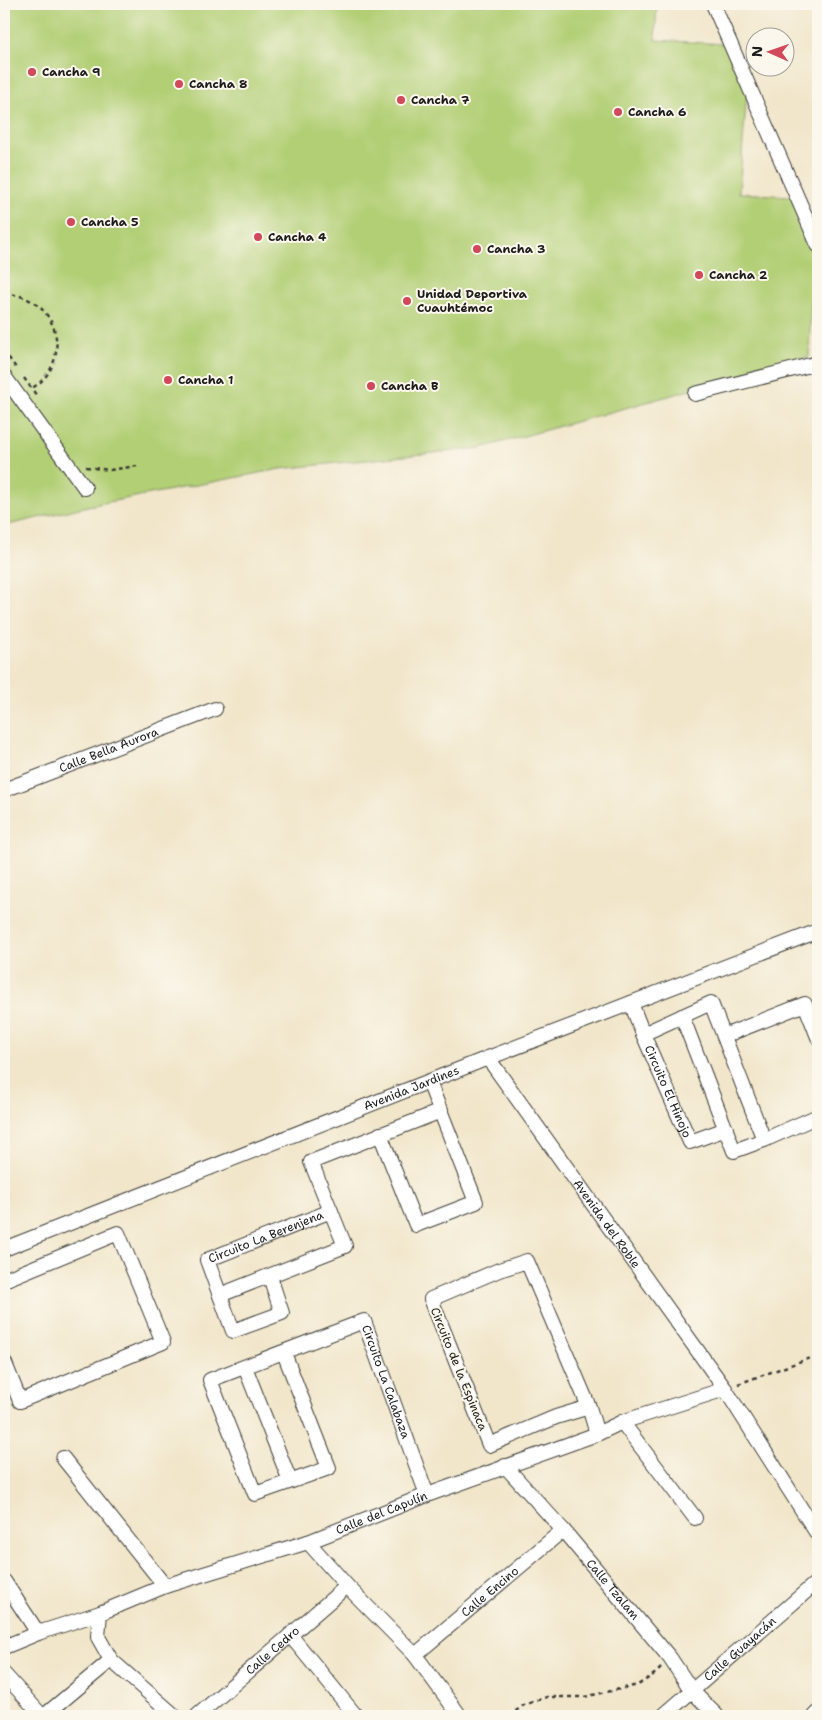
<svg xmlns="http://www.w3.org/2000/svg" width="822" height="1720" font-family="'Shantell Sans',sans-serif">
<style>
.green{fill:#b2cf76;stroke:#677649}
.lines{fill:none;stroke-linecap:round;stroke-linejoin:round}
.minor-casing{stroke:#3c3a36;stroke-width:16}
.path{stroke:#3c3a36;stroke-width:2.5;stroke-dasharray:4 4;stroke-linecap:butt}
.minor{stroke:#fff;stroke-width:14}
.poi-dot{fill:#d1495b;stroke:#fbf7ec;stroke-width:2}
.labels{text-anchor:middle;stroke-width:4;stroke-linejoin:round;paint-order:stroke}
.poi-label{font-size:12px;font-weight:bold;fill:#1c1c1c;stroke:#fbf7ec;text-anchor:start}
.street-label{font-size:12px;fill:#1c1c1c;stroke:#fbf7ec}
</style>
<rect width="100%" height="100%" fill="#fbf7ec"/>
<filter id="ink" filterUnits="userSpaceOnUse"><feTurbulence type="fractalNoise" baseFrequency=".02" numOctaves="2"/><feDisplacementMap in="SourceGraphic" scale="10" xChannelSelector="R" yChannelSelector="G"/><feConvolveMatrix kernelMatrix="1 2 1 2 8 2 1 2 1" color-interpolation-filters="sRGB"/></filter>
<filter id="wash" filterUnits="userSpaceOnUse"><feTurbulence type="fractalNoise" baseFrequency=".0096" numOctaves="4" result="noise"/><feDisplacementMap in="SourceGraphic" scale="20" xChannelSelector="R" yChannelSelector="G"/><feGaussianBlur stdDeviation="1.12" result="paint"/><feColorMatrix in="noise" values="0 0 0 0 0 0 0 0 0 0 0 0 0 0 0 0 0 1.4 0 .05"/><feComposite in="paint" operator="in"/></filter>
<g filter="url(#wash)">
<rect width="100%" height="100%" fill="#f1e6ca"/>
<!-- green -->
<path class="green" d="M4,4H657L655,40L725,44L747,91L739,193L791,196L813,246L809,357L481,448L280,469L88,506L4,526Z"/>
</g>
<g filter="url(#ink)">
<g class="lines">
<!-- minor casing -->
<g class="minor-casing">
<g id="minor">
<path d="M713,4L818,245"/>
<path d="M4,376L85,488"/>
<path d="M695,394L818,363"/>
<path id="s1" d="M4,790L215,709"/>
<path id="s2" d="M631,1003L643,1034L690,1142L726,1129"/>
<path d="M682,1016L734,1151L764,1140L818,1116"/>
<path d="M643,1034L711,1003L764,1140"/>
<path d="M724,1036L805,1004L818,1037"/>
<path id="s3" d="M488,1058L725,1389L818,1535"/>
<path d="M380,1134L416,1225L476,1202L429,1082"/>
<path id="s4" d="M4,1249L488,1058L818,931"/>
<path id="s5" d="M270,1277L282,1313L233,1331L207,1260L331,1211"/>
<path d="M4,1280L118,1233L163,1342L20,1401L4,1361"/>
<path d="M220,1295L345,1246L311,1162L441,1111"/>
<path id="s6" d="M284,1353L329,1468L255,1494L210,1380L364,1321L427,1495"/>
<path d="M245,1367L290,1481"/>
<path d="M589,1407L556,1417L489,1445L431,1299L499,1270L527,1261L589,1407L597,1434"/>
<path d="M622,1422L695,1518"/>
<path d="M63,1458L165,1586"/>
<path id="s7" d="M505,1466L563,1530L670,1658L692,1691L717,1716"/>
<path d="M308,1542L347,1586L415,1655L460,1716"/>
<path d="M4,1581L38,1633"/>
<path d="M100,1613L98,1637L111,1660L175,1716"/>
<path d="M290,1635L356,1716"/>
<path id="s8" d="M4,1647L38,1633L100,1613L165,1586L308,1542L427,1495L597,1434L622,1422L725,1389"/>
<path id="s9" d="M415,1655L563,1530"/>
<path d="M4,1674L42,1716"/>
<path d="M44,1716L111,1660"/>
<path id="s10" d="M197,1716L347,1586"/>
<path id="s11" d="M663,1716L818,1581"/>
<path d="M815,1716L818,1713"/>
</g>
</g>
<!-- path -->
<g class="path">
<path d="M4,295C14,293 25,297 33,302C65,322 64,370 32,388"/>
<path d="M4,351L16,368"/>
<path d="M24,378L37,396"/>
<path d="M86,467L110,470L137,466"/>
<path d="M738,1384L818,1355"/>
<path d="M509,1716L524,1705L547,1697H584L638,1685L656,1673L661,1668"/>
</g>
<!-- minor -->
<use href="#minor" class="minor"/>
</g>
</g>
<!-- markers -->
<g class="poi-dot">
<circle cx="32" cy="72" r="5"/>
<circle cx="179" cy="84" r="5"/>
<circle cx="401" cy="100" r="5"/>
<circle cx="618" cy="112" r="5"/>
<circle cx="71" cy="222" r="5"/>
<circle cx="258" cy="237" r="5"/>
<circle cx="477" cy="249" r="5"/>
<circle cx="699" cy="275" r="5"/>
<circle cx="407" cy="301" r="5"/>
<circle cx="168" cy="380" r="5"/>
<circle cx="371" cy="386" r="5"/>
</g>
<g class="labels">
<!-- poi labels -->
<g class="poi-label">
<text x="42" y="76">Cancha 9</text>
<text x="189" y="88">Cancha 8</text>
<text x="411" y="104">Cancha 7</text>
<text x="628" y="116">Cancha 6</text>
<text x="81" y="226">Cancha 5</text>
<text x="268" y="241">Cancha 4</text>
<text x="487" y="253">Cancha 3</text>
<text x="709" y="279">Cancha 2</text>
<text x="417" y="298">Unidad Deportiva<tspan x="417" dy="14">Cuauhtémoc</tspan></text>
<text x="178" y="384">Cancha 1</text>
<text x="381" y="390">Cancha B</text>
</g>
<!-- street labels -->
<g class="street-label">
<text dy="4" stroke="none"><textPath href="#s1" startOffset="112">Calle Bella Aurora</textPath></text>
<text dy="4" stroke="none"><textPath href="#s4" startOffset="438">Avenida Jardines</textPath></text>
<text dy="4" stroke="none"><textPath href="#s2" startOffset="96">Circuito El Hinojo</textPath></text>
<text dy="4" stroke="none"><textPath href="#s3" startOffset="204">Avenida del Roble</textPath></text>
<text dy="4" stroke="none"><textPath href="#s5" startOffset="229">Circuito La Berenjena</textPath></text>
<text transform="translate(459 1369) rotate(68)" y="4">Circuito de la Espinaca</text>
<text dy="4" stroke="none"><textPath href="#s6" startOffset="554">Circuito La Calabaza</textPath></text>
<text dy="4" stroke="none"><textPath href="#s8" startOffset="401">Calle del Capulín</textPath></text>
<text dy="4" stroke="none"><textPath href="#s7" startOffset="164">Calle Tzalam</textPath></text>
<text dy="4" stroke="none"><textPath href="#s9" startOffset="98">Calle Encino</textPath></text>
<text dy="4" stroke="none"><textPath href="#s11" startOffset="102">Calle Guayacán</textPath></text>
<text dy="4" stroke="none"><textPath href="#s10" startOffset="100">Calle Cedro</textPath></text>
</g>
</g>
<!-- margin -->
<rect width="822" height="1720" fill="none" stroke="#fbf7ec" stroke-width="20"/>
<!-- north arrow -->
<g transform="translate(770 52) rotate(272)"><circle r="24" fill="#fbf7ec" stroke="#a29f99"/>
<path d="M0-4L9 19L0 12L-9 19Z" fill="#d1495b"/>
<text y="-8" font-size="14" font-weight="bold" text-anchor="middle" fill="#1c1c1c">N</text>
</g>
</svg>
